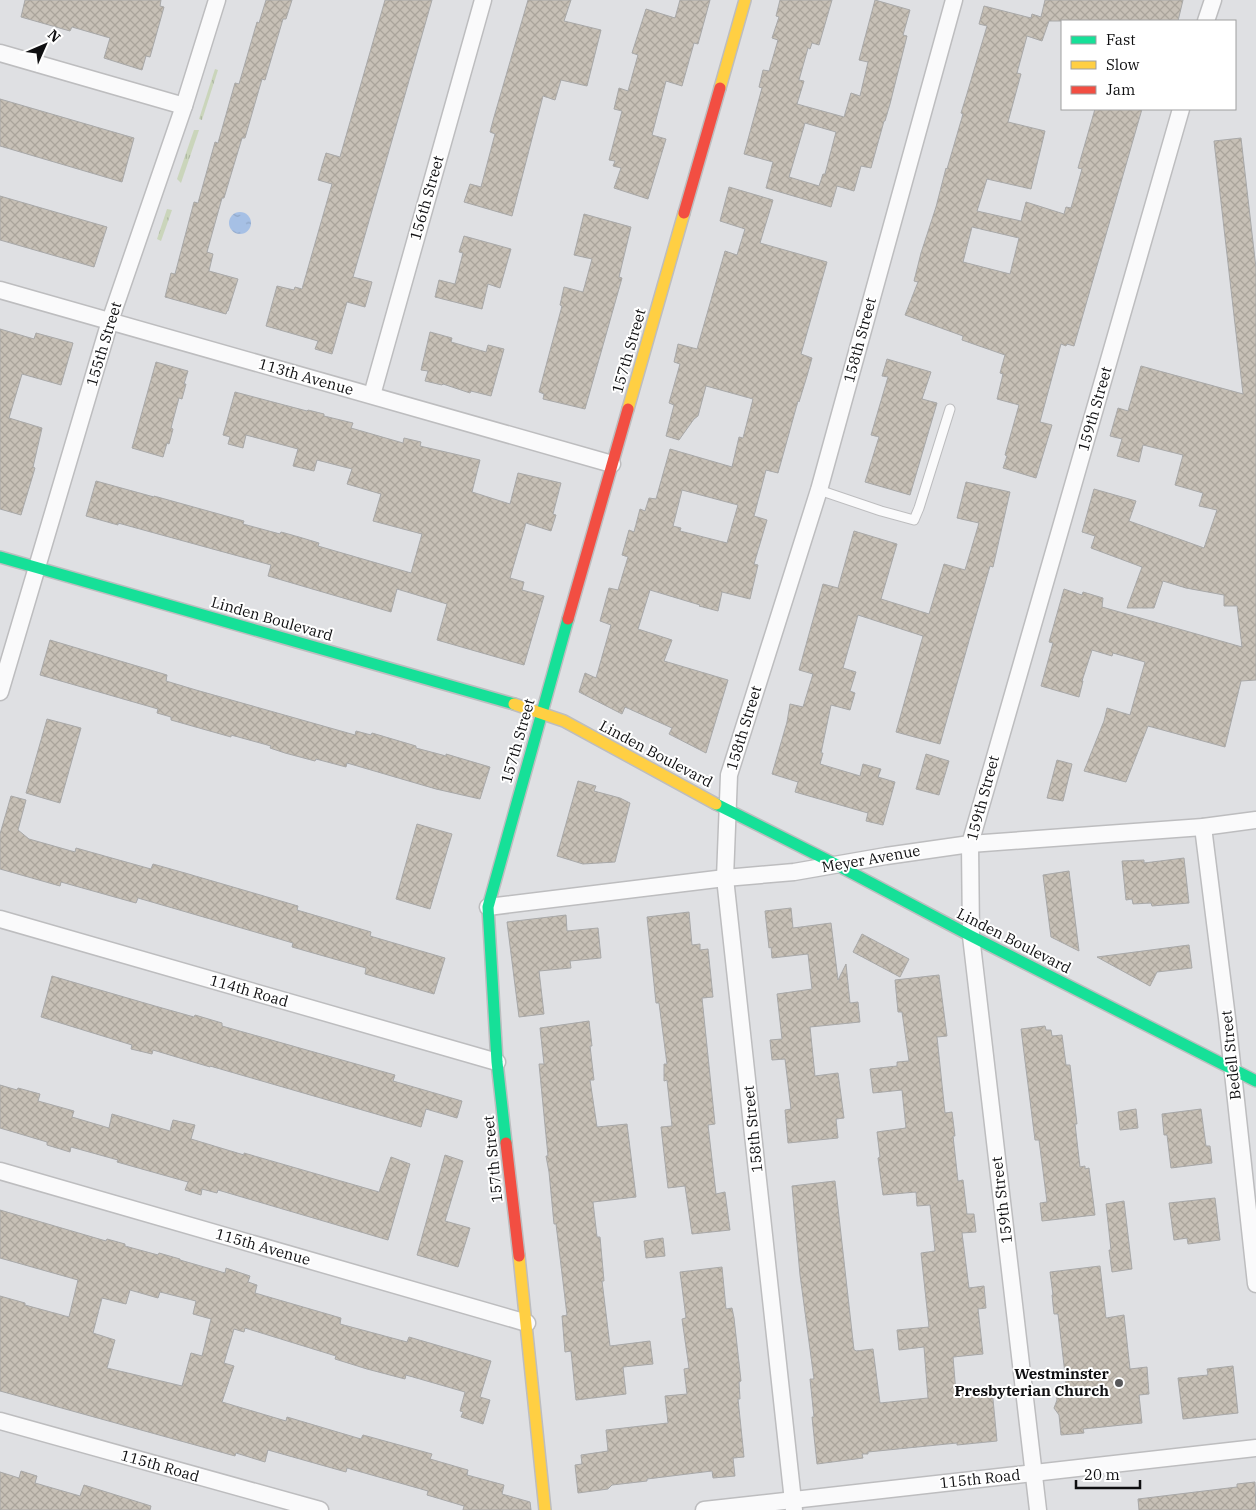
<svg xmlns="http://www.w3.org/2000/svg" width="1256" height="1510" font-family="'IBM Plex Serif',serif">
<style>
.grass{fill:url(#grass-tufts)}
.water{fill:url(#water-ripples)}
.building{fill:url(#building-cross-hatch);stroke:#a8a8a8;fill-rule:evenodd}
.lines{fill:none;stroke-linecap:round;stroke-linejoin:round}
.lane-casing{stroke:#bdbdbf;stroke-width:11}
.street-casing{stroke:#bdbdbf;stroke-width:19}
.fast-casing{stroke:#bdbdbf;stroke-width:14}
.slow-casing{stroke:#bdbdbf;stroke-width:14}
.jam-casing{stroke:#bdbdbf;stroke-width:14}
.lane{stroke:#fafafb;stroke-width:9}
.street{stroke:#fafafb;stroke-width:16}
.fast{stroke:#16e098;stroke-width:11}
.slow{stroke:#ffcf43;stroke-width:11}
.jam{stroke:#f24e42;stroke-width:11}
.poi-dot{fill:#58585a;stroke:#fff;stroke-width:2}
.labels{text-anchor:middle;stroke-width:4;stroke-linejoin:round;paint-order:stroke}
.street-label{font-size:15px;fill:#0f0f11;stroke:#fff}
.poi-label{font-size:15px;font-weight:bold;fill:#0f0f11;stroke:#fff;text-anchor:end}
</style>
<defs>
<pattern id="grass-tufts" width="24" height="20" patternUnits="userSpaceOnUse" patternTransform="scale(1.25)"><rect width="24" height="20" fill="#cad5bb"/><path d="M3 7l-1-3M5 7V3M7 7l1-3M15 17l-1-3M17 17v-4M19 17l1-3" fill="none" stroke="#acb6a0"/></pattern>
<pattern id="water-ripples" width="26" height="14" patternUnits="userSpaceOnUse" patternTransform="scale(1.25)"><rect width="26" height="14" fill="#a6c0e5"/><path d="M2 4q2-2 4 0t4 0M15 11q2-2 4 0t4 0" fill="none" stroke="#8ea4c3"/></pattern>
<pattern id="building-cross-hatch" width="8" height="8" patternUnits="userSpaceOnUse" patternTransform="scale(1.25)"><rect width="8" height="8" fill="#c7c0b6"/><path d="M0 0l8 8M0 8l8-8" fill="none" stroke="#aaa49b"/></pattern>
</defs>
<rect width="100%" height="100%" fill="#dfe0e3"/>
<!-- grass -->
<g class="grass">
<path d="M215,69L218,70L202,120L199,119Z"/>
<path d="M194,130H199L181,183L177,179Z"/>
<path d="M167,209L172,210L161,241L157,239Z"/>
</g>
<!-- water -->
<circle class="water" cx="240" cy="223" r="11"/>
<!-- building -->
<g class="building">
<path d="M25,0H161L160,6L164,7L150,57L146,56L142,70L104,58L110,38L72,27L70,31L21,17Z"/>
<path d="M266,0H292L286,19H283L265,80L262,79L245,138H242L224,198H222L207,252L213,254L209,271L238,279L228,311H227L226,314L165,297L171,273L175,274L194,202L198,203L215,142L218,143L235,83L239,84L257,22L259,23Z"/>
<path d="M385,0H432L353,277L372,282L365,307L347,302L332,354L315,349L318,341L266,326L277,286L294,290L295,287L302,289L332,184L318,180L322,166L326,153L340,157Z"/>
<path d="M528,0H571L564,21L601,30L587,86L561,80L555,100L543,96L512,216L464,202L470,184L481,187L495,134L490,132L494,117Z"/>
<path d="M680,0H710L698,44L694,43L682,86L666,81L652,135L666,139L648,199L614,188L621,168L613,166L615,161L609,160L622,111L614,109L619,88L628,91L638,55L632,53L646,9L675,18Z"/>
<path d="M780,0H832L819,45L812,43L810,49L808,48L799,80L804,81L797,104L844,117L851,93L860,96L868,62L859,60L875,0L910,10L903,35L907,36L890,104L885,121H884L871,168L861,166L854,191L837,186L831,207L766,188L773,162L744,154L762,88L759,87L763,70L769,71L778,40L772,38L779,17L776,16ZM805,123L836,132L825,174H823L819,186L789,177Z"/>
<path d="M1045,0H1183L1178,21H1049L1042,41L1027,36L1017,73L1021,74L1008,122L1045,131L1031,189L987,179L977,211L1021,221L1026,202L1064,214L1066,207L1071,208L1082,169L1078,168L1095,109H1142L1074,346L1067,344L1066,346L1061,344L1040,422L1052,425L1036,478L1003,468L1007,456L1005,455L1019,405L997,399L1003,374L1000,373L1005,355L962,340L963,336L905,315L918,282L914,281L921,253L936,207L946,168L947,169L963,114L961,113L966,97L987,26L979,24L984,6L1031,18L1032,14L1041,17ZM972,227L1019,238L1010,274L963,262Z"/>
<path d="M0,99L134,138L122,182L0,146Z"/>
<path d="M1241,138L1256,268V680L1241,681L1225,747L1148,726L1126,782L1084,771L1104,721L1107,708L1130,715L1145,662L1113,653L1112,656L1092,650L1082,681H1083L1079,697L1041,686L1053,643L1049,642L1064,589L1082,595L1083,592L1103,598L1102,607L1242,647L1237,606H1224V595L1186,588L1163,581L1154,608H1127L1142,567L1091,548L1095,536L1082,532L1094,489L1136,501L1129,521L1204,548L1217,510L1199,506L1203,493L1175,485L1183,455L1143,445L1139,462L1117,456L1122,439L1110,436L1118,408L1128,411L1141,366L1243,394L1214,141Z"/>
<path d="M729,187L773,200L760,243L827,262L801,354L812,358L807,376L799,402L798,401L778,473L766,470L754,516L767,520L754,564L758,565L750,599L722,592L718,611L699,606L700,605L650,590L638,629L672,640L664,661L728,680L706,753L669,734L672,728L625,707L622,714L579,692L585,673L596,678L611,625L600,621L609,588L618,590L628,557L622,555L629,530L634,532L640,509L645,511L649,498L656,499L670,449L732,467L739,437L743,438L753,399L706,386L698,416L694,419L679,440L666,436L674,405L669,403L680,364L674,362L678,344L697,349L725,251L737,255L745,229L720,221ZM682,490L738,505L727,543L680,531L681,528L673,526Z"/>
<path d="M0,196L107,227L94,267L0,240Z"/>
<path d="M584,214L631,227L619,277L622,278L585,409L543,399L544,394L539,392L562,306L560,305L564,287L583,292L592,259L574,255Z"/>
<path d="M464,236L511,249L500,288L488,284L482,309L435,297L439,280L455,284L463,253L459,252Z"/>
<path d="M0,329L34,339L36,333L73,343L61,385L22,374L9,418L42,428L33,467L35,468L21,515L0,509Z"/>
<path d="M430,332L452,338L451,342L486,352L488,345L504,349L491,396L471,391L470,393L443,384L442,385L425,381L428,371L421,370Z"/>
<path d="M887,359L931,372L922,399L937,403L910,495L865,482L879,437L871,435L888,377L882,376Z"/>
<path d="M156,362L188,371L184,384H186L182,399L179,398L171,428L173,429L169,444L167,443L163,457L132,448Z"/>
<path d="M235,392L307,411L308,410L324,414V416L353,423L351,428L403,443L404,438L421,442L420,446L480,460L472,492L510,504L518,473L561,483L553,514L556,515L551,531L526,523L510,578L524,582L522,590L544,596L524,665L437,640L447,604L397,589L391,612L268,576L271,565L118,523V525L86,516L96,481L154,497V496L244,521L243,524L280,534L281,532L299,537L319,543L318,546L411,573L422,534L373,521L381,494L347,484L352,469L317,460L314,471L293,466L298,449L246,435L243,448L228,444L230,437L223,435Z"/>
<path d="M966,482L1010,492L993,567L990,566L940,744L896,732L923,636L858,615L843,668L856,672L850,691L855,693L850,710L831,705L821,753H823L820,764L860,776L863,764L881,769L878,777L895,782L883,825L866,821L868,813L795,792L798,782L772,774L787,722L790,704L803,707L813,674L799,670L823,584L838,588L854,531L897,544L881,599L929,614L944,564L965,570L979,523L957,518Z"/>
<path d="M50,640L167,675L166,681L196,690L355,735L356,731L371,735L372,733L416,746V748L446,756V754L490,767L480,799L436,789L347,763L346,767L316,759L315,761L285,753L270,748L271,746L231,735V737L171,720V717L157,713L158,709L40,675Z"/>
<path d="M47,719L81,728L60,803L26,793Z"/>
<path d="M926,754L949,761L939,795L916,789Z"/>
<path d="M1057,760L1072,764L1063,801L1047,798Z"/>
<path d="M578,781L596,786L594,791L620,798L630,803L615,862L583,864L557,856Z"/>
<path d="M11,796L26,800L18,830L29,839L75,852L76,848L151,869L153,864L185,873L298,906L297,910L371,932L370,936L445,958L434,994L365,974L366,968L292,947L293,943L138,898L136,903L61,882L60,886L0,869V834Z"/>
<path d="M417,824L452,834L430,909L396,899Z"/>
<path d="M1184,858L1189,903L1152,906L1151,903L1133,904L1132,899L1126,900L1122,861L1144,860V863Z"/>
<path d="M1069,871L1079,951L1051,937L1043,875Z"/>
<path d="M791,908L793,928L831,923L838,980L846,964L850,1003L858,1002L860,1022L810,1027L815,1076L838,1073L844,1118L836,1119L838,1138L788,1143L785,1110L791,1109L785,1059L772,1060L770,1040L782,1039L777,994L812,989L808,954L772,958L771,947L769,948L765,911Z"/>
<path d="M689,912L692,945L700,944V950L708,949L713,997L702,998L715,1124L708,1125L716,1194L725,1192L730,1230L692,1234L685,1186L668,1188L661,1127L672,1126L667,1080L664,1081V1064H667L659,1003H656L647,917Z"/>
<path d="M566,915L567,931L598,928L601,958L570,961L571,968L539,971L544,1014L519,1017L507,922Z"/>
<path d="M862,934L909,959L900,977L853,952Z"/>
<path d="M1189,945L1192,968L1157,972L1150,986L1097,957Z"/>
<path d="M939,975L947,1036L937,1037L945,1113L952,1112L955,1136H953L958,1181L963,1180L967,1214H974L976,1232L962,1233L969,1288L984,1286L986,1308L978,1309L983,1354L953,1357L956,1393L992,1389L997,1441L957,1445V1443L868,1452V1454H862L863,1458L817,1464L812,1417H814L810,1379H814L800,1275L792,1186L835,1181L854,1350H855L856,1351L873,1349L880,1403L928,1398L924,1347L899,1350L897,1330L929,1327L921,1253L935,1251L930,1205L917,1206L916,1192L883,1195L878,1158L880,1157L877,1132L906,1128L902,1090L873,1093L870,1069L897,1066V1062L909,1061L902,1012H898L895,980Z"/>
<path d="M52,976L148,1004L194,1017L195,1015L222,1023V1026L395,1075L393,1081L462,1101L457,1118L426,1109L421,1127L210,1066V1067L153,1050L152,1054L131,1049L132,1045L41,1017Z"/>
<path d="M589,1021L592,1046H590L594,1080H590L597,1127L627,1124L636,1197L593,1202L597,1237H600L604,1281H602L610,1346L650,1341L653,1364L623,1367L626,1394L576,1400L571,1351L565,1352L562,1316L567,1315L556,1224H554L549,1172L546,1156H548L539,1064H544L540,1028Z"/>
<path d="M1045,1026L1046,1030H1051L1052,1036L1062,1035L1066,1065H1070L1077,1124H1075L1080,1167L1085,1166V1169L1089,1168L1095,1215L1042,1221L1040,1203L1047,1202L1039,1140H1035L1021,1029Z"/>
<path d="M0,1085L17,1090L18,1088L40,1094L38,1101L74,1111L72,1117L109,1128L112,1114L170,1131L173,1120L195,1125L191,1139L244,1155V1153L379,1192L391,1157L410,1164L388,1240L218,1190L217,1193L202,1189L201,1195L185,1190L188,1182L117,1162L118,1160L71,1147L70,1152L47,1145V1142L0,1128Z"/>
<path d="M1136,1109L1138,1128L1120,1130L1118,1112Z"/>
<path d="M1201,1109L1206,1146H1210L1212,1163L1171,1168L1167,1135H1164L1162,1114Z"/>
<path d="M445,1155L463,1161L445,1221L470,1228L458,1267L417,1255Z"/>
<path d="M1215,1198L1220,1240L1188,1244L1187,1238L1174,1240L1169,1203Z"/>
<path d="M1124,1201L1132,1269L1112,1272L1109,1250H1111L1106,1204Z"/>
<path d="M0,1210L106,1241L107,1239L125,1244V1246L158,1255L159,1253L180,1259V1260L225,1273L226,1268L250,1276L248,1282L257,1285L255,1293L341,1318L340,1324L407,1342L409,1337L491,1361L480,1397L490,1400L483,1424L461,1417L463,1412L460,1411L465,1392L406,1375L405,1379L367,1369L335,1359L336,1356L245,1328L244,1332L234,1329L224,1363L234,1366L222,1402L286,1421L287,1417L361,1439L363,1435L432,1454L430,1459L468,1470L467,1475L504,1485L502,1494L530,1502L531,1510H463L464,1506L427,1495L428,1491L347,1468L346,1472L268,1450L265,1462L236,1453L235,1456L0,1391V1296L25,1303V1305L69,1317L78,1280L0,1258ZM130,1290L158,1298L160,1292L196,1301L193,1314L211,1319L202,1356L191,1353L182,1386L107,1368L115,1340L93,1333L102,1298L126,1304Z"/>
<path d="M663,1238L665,1256L646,1258L644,1241Z"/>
<path d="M1100,1266L1106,1318L1124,1315L1130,1369L1147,1367L1149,1394L1139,1395L1142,1423L1083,1429L1084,1433L1061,1435L1059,1415L1054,1408L1057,1400L1056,1392L1067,1391L1058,1314H1054L1052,1295H1053L1050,1272Z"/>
<path d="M722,1267L726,1309L732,1308L734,1318L741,1381L739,1382L740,1399H738L744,1457L733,1458L735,1476L713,1478L712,1471L647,1479V1481L612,1485L608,1489L578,1493L575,1465L582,1464L581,1455L608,1451L606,1430L668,1423L665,1396L687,1394L684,1369L689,1368L682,1319L686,1318L680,1272Z"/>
<path d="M1233,1366L1238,1413L1183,1419L1178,1378L1208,1375L1207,1369Z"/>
<path d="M21,1471L37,1476L35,1483L80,1496L84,1485L151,1506L150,1510H0V1472L19,1478Z"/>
<path d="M1255,1482L1256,1510H1139L1138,1499L1237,1487V1484Z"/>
</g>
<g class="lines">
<!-- lane casing -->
<g class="lane-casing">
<path id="lane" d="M819,490L881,511L914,520L919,508L950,409"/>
</g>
<!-- street casing -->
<g class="street-casing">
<g id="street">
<path d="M1206,21L1213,0"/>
<path d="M0,53L184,106"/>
<path d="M0,290L612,464"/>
<path d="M372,395L483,0"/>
<path d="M0,692L110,321L184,106L217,0"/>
<path d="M1203,827L1227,1018L1256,1284"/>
<path d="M488,907L725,878L794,872L886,856L970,844L1203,827L1256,820"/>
<path d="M0,919L497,1062"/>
<path d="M0,1171L527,1323"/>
<path d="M0,1421L320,1510"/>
<path d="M704,1510L1256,1448"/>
<path d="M794,1510L725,878L729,775L819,490L954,0"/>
<path d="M1038,1510L971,936L970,844L1181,109"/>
</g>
</g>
<!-- fast casing -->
<g class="fast-casing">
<g id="fast">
<path d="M0,557L514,704"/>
<path d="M716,804L837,865L971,936L1256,1081"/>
<path d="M506,1143L497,1062L488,907L568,619"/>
</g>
</g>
<!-- slow casing -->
<g class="slow-casing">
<g id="slow">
<path d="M720,88L745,0"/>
<path d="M628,409L684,213"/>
<path d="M514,704L564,721L716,804"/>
<path d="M519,1256L545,1510"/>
</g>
</g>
<!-- jam casing -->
<g class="jam-casing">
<g id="jam">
<path d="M684,213L720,88"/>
<path d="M568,619L628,409"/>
<path d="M506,1143L519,1256"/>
</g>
</g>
<!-- lane -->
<use href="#lane" class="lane"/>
<!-- street -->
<use href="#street" class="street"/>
<!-- fast -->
<use href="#fast" class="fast"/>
<!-- slow -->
<use href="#slow" class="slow"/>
<!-- jam -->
<use href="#jam" class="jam"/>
</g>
<!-- markers -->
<circle class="poi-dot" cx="1119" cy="1383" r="5"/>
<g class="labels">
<!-- street labels -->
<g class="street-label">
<text transform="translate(427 198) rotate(-74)" y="5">156th Street</text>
<text transform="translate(860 340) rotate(-75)" y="5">158th Street</text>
<text transform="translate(104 344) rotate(-73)" y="5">155th Street</text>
<text transform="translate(629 351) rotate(-74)" y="5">157th Street</text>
<text transform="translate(306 377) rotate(16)" y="5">113th Avenue</text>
<text transform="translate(1095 409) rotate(-74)" y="5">159th Street</text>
<text transform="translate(272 619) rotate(16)" y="5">Linden Boulevard</text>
<text transform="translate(744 728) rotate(-73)" y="5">158th Street</text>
<text transform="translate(518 741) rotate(-74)" y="5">157th Street</text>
<text transform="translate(656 754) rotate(28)" y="5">Linden Boulevard</text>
<text transform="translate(983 798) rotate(-75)" y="5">159th Street</text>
<text transform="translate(871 859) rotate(-10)" y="5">Meyer Avenue</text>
<text transform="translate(1014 941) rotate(27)" y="5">Linden Boulevard</text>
<text transform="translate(249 991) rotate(16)" y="5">114th Road</text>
<text transform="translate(1231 1055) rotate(-96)" y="5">Bedell Street</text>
<text transform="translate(753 1129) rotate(-96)" y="5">158th Street</text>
<text transform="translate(493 1159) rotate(-96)" y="5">157th Street</text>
<text transform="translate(1002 1200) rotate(-97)" y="5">159th Street</text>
<text transform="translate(263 1247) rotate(16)" y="5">115th Avenue</text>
<text transform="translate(160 1466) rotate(16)" y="5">115th Road</text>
<text transform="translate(980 1479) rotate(-6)" y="5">115th Road</text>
</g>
<!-- poi labels -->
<g class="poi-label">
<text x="1109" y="1379">Westminster<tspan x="1109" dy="17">Presbyterian Church</tspan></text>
</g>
</g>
<!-- legend -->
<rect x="1061" y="20" width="175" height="90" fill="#ffffff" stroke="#9f9fa0"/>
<rect x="1071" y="36" width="25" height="8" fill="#16e098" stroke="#9f9fa0"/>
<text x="1106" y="45" font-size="15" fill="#0f0f11">Fast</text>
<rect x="1071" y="61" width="25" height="8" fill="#ffcf43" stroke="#9f9fa0"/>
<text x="1106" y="70" font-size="15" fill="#0f0f11">Slow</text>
<rect x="1071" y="86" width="25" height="8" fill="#f24e42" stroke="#9f9fa0"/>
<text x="1106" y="95" font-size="15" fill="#0f0f11">Jam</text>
<!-- north arrow -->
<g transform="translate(45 45) rotate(45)" stroke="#ffffff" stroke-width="4" paint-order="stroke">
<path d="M0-4L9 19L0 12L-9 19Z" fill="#0f0f11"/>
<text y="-8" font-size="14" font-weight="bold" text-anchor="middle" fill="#0f0f11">N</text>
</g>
<!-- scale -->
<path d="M1076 1480v8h64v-8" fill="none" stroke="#0f0f11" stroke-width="2.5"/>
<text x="1084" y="1480" font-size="15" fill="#0f0f11" stroke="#ffffff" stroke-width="4" paint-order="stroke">20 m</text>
</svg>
